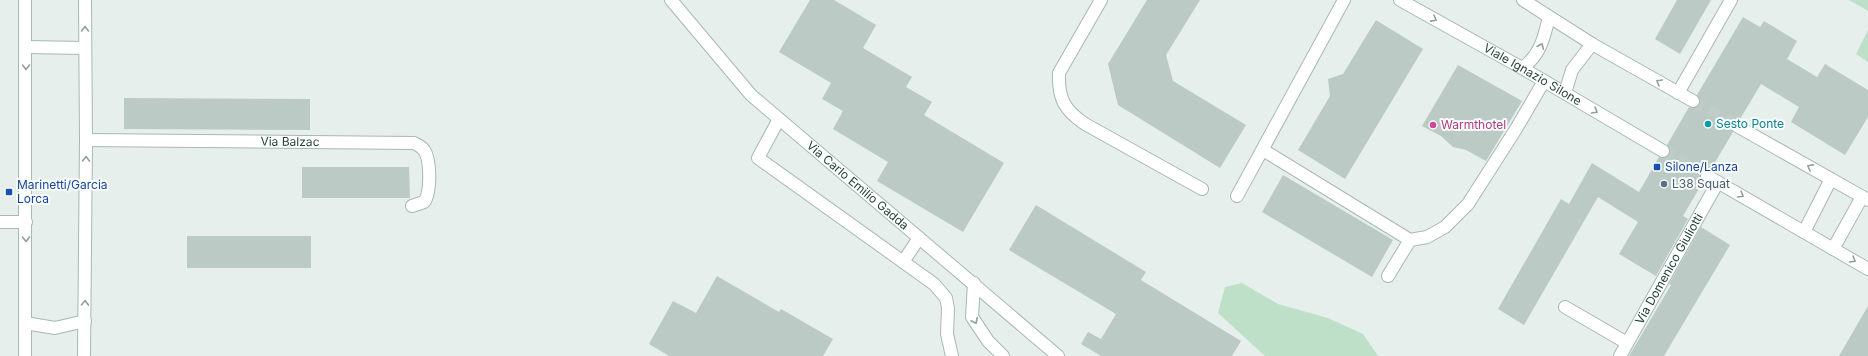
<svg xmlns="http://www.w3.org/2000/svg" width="1868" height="356" font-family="Inter,sans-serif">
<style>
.green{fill:#bfe0c8}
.building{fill:#bbcac4}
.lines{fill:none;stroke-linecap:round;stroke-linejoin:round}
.minor-tunnel{stroke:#bfccc8;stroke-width:12;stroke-dasharray:12 6;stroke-linecap:butt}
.minor-casing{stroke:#a8b8b2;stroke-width:14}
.minor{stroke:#fff;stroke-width:12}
.oneway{stroke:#92a09c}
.culture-dot{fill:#0f9aa8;stroke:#f7fbf9;stroke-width:1.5}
.hotel-dot{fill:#d1479c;stroke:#f7fbf9;stroke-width:1.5}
.transit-dot{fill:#1a4fb4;stroke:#f7fbf9;stroke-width:1.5}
.service-dot{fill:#5c6f8a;stroke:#f7fbf9;stroke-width:1.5}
.labels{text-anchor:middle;stroke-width:4;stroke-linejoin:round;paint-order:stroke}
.street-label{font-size:12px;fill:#24423a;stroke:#f7fbf9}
.culture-label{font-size:12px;fill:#0d838f;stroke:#f7fbf9;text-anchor:start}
.hotel-label{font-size:12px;fill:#b23c85;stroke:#f7fbf9;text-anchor:start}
.transit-label{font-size:12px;fill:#164399;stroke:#f7fbf9;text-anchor:start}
.service-label{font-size:12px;fill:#4e5e75;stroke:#f7fbf9;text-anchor:start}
</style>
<rect width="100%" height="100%" fill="#e6efeb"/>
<!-- green -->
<g class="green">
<path d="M1849,0H1868V11Z"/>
<path d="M1868,30V62L1856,54Z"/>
<path d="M1242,283L1278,304L1328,318L1363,334L1378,356H1265L1218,313L1225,287Z"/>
</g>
<!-- building -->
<g class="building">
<path d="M810,0H834L876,25L863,48L912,77L906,87L932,102L924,115L1004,163L963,232L877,181L888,162L833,129L843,111L822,99L831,83L779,52Z"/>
<path d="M1147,0H1200L1166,55L1173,81L1246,125L1220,168L1118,105L1108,64Z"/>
<path d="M1677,0H1711L1680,54L1655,39Z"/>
<path d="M1743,17L1760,27L1764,21L1797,41L1787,59L1817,77L1825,64L1868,90V117L1845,155L1791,122L1799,107L1761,84L1740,119H1737L1731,122L1730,126L1733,132L1711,169H1704L1700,173V179L1703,182L1683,216L1688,219L1656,276L1619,254L1638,222L1598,197L1524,325L1498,309L1561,199L1569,204L1592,163L1639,192L1659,157L1663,158L1669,155L1670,151L1667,145L1689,107L1693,108L1699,105L1700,101L1697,95Z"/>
<path d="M1376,20L1423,49L1345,179L1298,150L1330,96L1328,79L1343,74Z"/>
<path d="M1458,65L1522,101L1486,161L1466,150L1453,147L1441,136L1422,126Z"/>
<path d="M124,98L310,99V130L124,129Z"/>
<path d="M302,167H409L410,198H302Z"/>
<path d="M1283,175L1393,240L1372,277L1262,212Z"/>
<path d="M1036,205L1146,272L1141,280L1241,341L1232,356H1101L1081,344L1088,332L1101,339L1116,314L1009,250Z"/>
<path d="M1701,227L1730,245L1664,356H1629L1671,285L1669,284Z"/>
<rect x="187" y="236" width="124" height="32"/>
<path d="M717,276L779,312L781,309L833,339L823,356H669L649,344L673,301L696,313Z"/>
<path d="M1868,306V356H1839Z"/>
</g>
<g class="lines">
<!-- minor-tunnel -->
<g class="minor-tunnel">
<path d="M1693,101L1737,126"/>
<path d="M1663,151L1707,176"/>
</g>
<!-- minor casing -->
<g class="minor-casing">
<g id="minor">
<path id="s1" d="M671,0L751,95L1058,356"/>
<path d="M1101,0L1059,73C1058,98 1064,110 1085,124L1202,189"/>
<path id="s2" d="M1400,0L1522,68L1663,151"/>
<path d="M1523,0L1592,44L1693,101"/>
<path d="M26,47L85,48"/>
<path d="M1522,68C1540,56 1544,38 1549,17"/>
<path d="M1565,93L1572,70L1592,44"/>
<path d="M1678,93L1731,0"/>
<path d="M779,119L758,158L934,284L946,298L948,308L947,334L952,356"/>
<path d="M1737,126L1868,200"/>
<path id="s3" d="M86,140L414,143C418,145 421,146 424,150C431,160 431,193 424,202L412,206"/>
<path d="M1263,150L1410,240L1388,276"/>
<path d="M1707,176L1868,269"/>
<path d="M1237,196L1344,0"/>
<path d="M0,222H26"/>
<path d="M1804,232L1831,179"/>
<path d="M1410,240L1427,237L1445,227L1468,204L1516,129L1544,81"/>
<path d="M1833,249L1862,197"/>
<path d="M903,262L919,238"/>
<path d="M974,283L972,317L988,341L1003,356"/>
<path d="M1565,307L1627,343"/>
<path d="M25,323L55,328L85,321"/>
<path d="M25,356V0"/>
<path d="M84,356L86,140L85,0"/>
<path id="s4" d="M1620,356L1718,182"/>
</g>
</g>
<!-- minor -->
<use href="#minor" class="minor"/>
</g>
<!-- one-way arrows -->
<defs><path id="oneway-chevron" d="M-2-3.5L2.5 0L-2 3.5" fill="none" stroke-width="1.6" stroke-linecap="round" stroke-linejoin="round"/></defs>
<g class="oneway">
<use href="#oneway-chevron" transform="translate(1434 19) rotate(29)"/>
<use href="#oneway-chevron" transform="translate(85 29) rotate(-90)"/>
<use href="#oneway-chevron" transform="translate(1541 46) rotate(-67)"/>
<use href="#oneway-chevron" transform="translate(26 67) rotate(90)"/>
<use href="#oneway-chevron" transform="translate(1659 82) rotate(-150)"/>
<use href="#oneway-chevron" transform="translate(1595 111) rotate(30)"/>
<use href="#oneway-chevron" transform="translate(86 159) rotate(-90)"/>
<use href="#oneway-chevron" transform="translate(1810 167) rotate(-151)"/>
<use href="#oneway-chevron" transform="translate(1741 195) rotate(30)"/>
<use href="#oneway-chevron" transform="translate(26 239) rotate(90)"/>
<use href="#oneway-chevron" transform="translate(1853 260) rotate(30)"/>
<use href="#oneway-chevron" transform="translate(85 303) rotate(-89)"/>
<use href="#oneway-chevron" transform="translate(975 321) rotate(63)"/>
</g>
<!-- markers -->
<circle class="culture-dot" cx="1708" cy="124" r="4"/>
<circle class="hotel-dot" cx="1433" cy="125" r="4"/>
<g class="transit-dot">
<rect x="1653" y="163" width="8" height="8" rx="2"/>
<rect x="5" y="188" width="8" height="8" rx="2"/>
</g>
<circle class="service-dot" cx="1664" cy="184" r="4"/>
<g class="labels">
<!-- street labels -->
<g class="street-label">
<text dy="4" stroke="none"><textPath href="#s2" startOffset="152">Viale Ignazio Silone</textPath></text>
<text dy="4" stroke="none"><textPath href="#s3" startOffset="204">Via Balzac</textPath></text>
<text dy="4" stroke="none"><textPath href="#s1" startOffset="264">Via Carlo Emilio Gadda</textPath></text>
<text dy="4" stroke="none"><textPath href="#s4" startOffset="100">Via Domenico Giuliotti</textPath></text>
</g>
<!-- culture labels -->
<g class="culture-label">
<text x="1716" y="128">Sesto Ponte</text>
</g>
<!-- hotel labels -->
<g class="hotel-label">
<text x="1441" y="129">Warmthotel</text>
</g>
<!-- transit labels -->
<g class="transit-label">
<text x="1665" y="171">Silone/Lanza</text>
<text x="17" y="189">Marinetti/Garcia<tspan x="17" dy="14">Lorca</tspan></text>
</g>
<!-- service labels -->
<g class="service-label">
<text x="1672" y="188">L38 Squat</text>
</g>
</g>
</svg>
